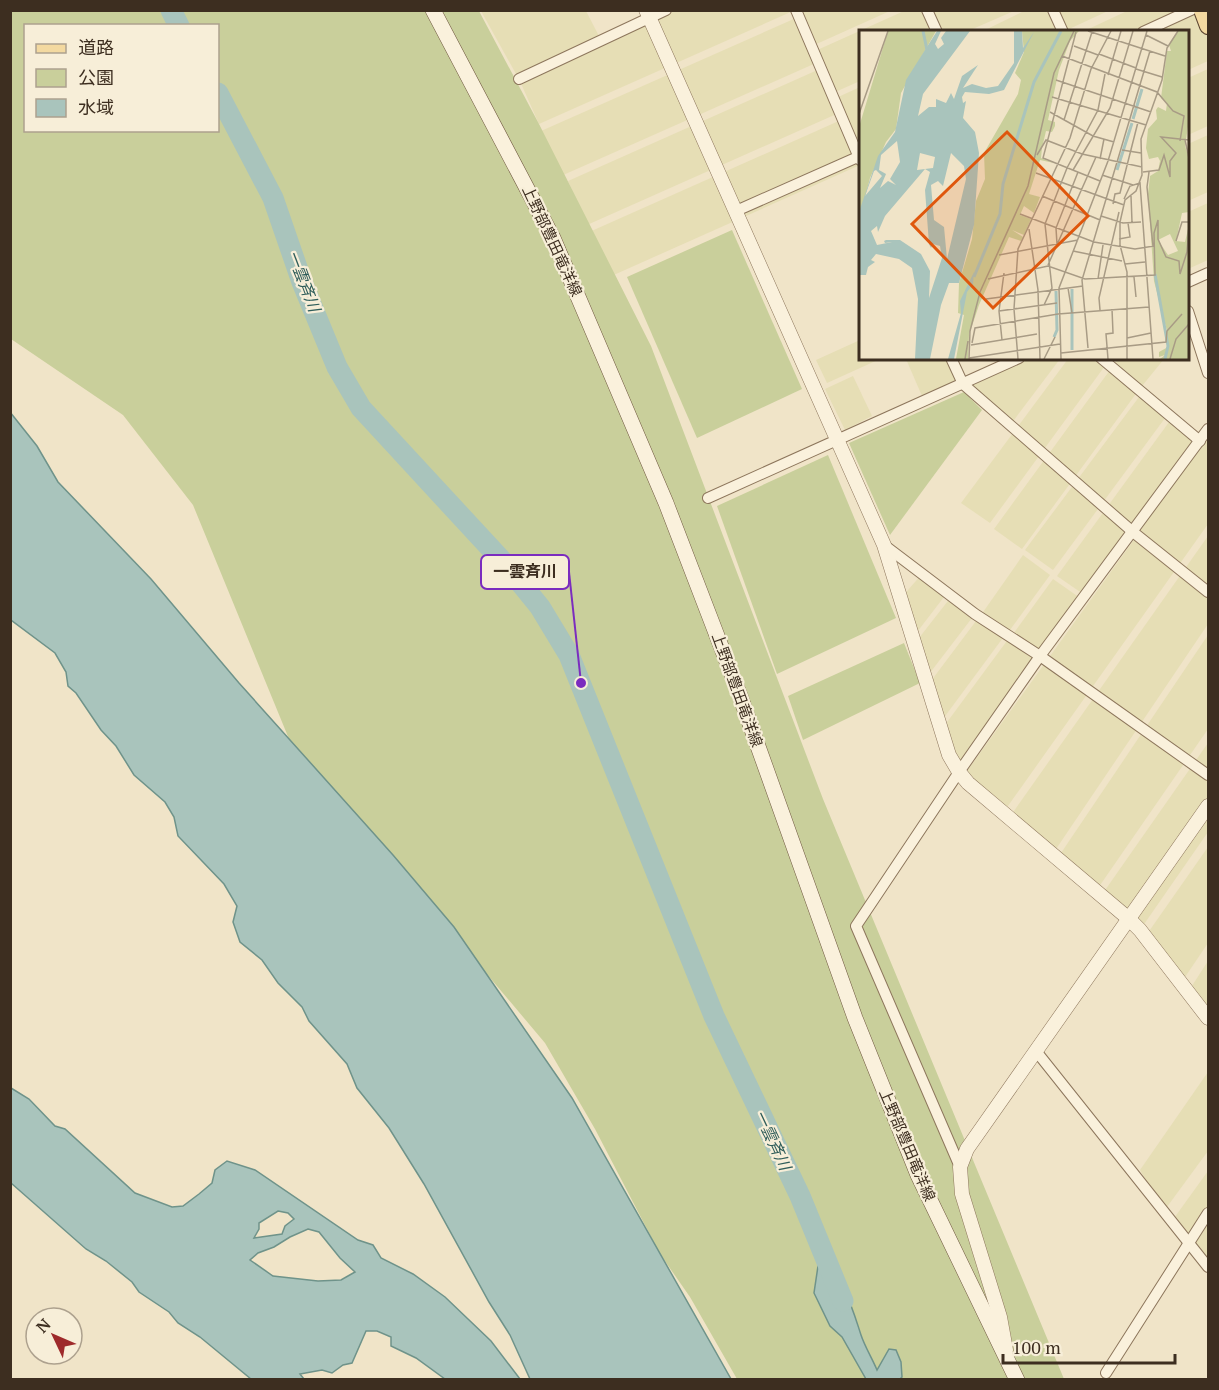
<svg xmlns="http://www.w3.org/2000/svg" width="1219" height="1390" font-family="'PT Serif','Noto Sans JP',serif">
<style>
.farmland{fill:#e6deb5}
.green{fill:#c9cf9b;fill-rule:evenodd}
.water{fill:#a9c4bc;stroke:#6f938a;stroke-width:1.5;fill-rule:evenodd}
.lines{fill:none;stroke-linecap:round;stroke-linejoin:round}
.river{stroke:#a9c4bc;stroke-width:21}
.minor-casing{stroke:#8d765c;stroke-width:12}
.tertiary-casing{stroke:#8d765c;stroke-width:15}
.secondary-casing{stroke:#6f573f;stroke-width:16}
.primary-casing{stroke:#5b4430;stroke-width:18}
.minor{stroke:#faf1dc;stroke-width:10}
.tertiary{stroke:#faf1dc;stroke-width:14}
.secondary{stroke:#faf1dc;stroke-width:15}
.primary{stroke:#f3d9a0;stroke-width:16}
.labels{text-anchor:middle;stroke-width:4.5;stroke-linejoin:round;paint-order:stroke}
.street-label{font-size:15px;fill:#3d2e20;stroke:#f7eed8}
.water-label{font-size:16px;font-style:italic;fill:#2f5d5a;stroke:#f7eed8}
.inset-river{fill:none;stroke:#a9c4bc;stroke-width:3}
.inset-road{fill:none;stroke:#a89b85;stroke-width:1.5}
.view{fill:#df570d;fill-opacity:0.15;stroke:#df570d;stroke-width:3}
.inset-edge{fill:none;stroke:#3d2e20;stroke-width:3}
.leader{fill:none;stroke:#7b2cbf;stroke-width:2}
.callout-dot{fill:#7b2cbf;stroke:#f7eed8;stroke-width:2}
.callout{fill:#f7eed8;stroke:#7b2cbf;stroke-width:2}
.callout-label{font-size:16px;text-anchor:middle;font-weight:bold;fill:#3d2e20}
</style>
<rect width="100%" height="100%" fill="#f0e4c8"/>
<!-- farmland -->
<g class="farmland">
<path d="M1026,10L1051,11L1061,32H981Z"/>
<path d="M481,11H586L599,36L516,74Z"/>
<path d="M674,11H793L539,124L519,79Z"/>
<path d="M796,11H890L812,46Z"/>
<path d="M904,11H1014L968,31L860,32V81L833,93L836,98L860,87V137L854,140L841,112L587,225L568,181L822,68L815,51Z"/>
<path d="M1058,11H1108L1067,30Z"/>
<path d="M1127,11H1197L1208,37V61L1188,70V32H1082Z"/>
<path d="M796,18L816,63L561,176L541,131Z"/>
<path d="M1208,69V126L1188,135V78Z"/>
<path d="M841,120L860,165L607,278L587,233Z"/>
<path d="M1208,135V192L1188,201V144Z"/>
<path d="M1208,203V260L1188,269V212Z"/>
<path d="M860,340V358L880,359L827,383L816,360Z"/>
<path d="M906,359H946L956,381L922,396Z"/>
<path d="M1020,359H1060L1011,424L967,385Z"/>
<path d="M1068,359H1110L990,523L961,503Z"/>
<path d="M1118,359H1164L1138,391L1022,549L994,529Z"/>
<path d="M853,376L872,416L845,430L825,389Z"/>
<path d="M1142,393L1168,414L1053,570L1025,550Z"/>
<path d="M1172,418L1197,439L1086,596L1057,576Z"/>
<path d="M1208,430V524L1003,813L962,778L1136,537Z"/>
<path d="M1208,536V624L1052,855L1009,818Z"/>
<path d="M1023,555L1050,575L1007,634L981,615Z"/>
<path d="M922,574L947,593L914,636L901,598Z"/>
<path d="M1053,579L1083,600L1037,655L1011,637Z"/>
<path d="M951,597L975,614L926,678L919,638Z"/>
<path d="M979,617L1005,635L940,723L928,685Z"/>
<path d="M1208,635V729L1096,891L1057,859Z"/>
<path d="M1009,638L1035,657L956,766L942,729Z"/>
<path d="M1208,743V832L1140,930L1101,896Z"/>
<path d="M1208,847V943L1181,983L1145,937Z"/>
<path d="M1208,961V1019L1188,992Z"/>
<path d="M1208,1072V1151L1164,1211L1140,1170Z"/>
<path d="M1208,1171V1267L1172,1221Z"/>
</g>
<!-- green -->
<g class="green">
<path d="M10,11H479L539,124L651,346L823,799L1064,1379H737L690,1297L660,1254L595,1129L545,1043L289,739L193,505L123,415L11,339ZM26,26H218V130H26Z"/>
<path d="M732,230L802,389L697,438L627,277Z"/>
<path d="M964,392L982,410L890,535L849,443Z"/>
<path d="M828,455L896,618L777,674L717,506Z"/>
<path d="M904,643L920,683L803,740L788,696Z"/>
</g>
<!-- water -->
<g class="water">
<path d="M10,412L37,446L58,482L151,579L239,683L393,855L454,927L572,1098L731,1379H530L510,1335L489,1302L424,1184L389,1128L357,1088L347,1064L309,1021L302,1007L278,983L262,960L240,942L233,922L237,906L224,884L178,836L174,817L165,802L134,775L116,746L101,730L76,693L68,686L66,672L55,653L11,620Z"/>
<path d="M11,1088L29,1099L55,1126L65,1129L135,1193L172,1207L183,1206L199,1194L212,1183L215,1170L227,1161L255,1170L358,1240L373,1245L381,1258L413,1274L445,1297L491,1341L520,1379H445L416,1358L391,1346V1337L377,1331H366L352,1363L343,1365L332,1373L322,1370L300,1374L304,1379H251L200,1337L178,1323L169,1312L139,1292L132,1282L106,1261L86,1249L11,1183ZM278,1211L288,1213L294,1219L285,1226L282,1234L254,1238L259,1229V1223ZM308,1229L319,1232L340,1258L355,1272L341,1280L318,1281L273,1276L250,1260L258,1253L274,1247L290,1237Z"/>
<path d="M818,1266C844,1273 854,1314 861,1335C865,1347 872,1358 877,1370L889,1349L896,1350L901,1362L902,1377L900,1379H866L842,1337L830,1326L814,1293Z"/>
</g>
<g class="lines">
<!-- river -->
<g class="river">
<path d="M171,10L179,26"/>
<path d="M218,93L273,198L302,282L337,367L361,408L506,565L540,607L569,655L714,1016L800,1196L843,1301"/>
</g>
<!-- minor casing -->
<g class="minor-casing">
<g id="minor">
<path d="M796,10L860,160"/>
<path d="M927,10L937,32"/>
<path d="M1053,10L1063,32"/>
<path d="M1143,32L1191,10"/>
<path d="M519,79L666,10"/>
<path d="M736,211L860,156"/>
<path d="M1188,282L1208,273"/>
<path d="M1188,311L1208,373"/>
<path d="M951,358L963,384L1133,532L1208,592"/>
<path d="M1101,358L1200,441"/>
<path d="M708,498L1019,358"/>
<path d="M884,545L975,614L1040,656L1208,775"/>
<path d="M1036,1051L1208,1267"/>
<path d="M960,1167L856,926L959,772L1040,656L1208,429"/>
<path d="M1106,1373L1208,1213"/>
</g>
</g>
<!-- tertiary casing -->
<g class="tertiary-casing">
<g id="tertiary">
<path d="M646,10L884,545L949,755L959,772L968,783L1129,919L1140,930L1208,1018"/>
<path d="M1006,1350L1000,1317L962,1194L960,1167L967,1149L1208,806"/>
</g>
</g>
<!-- secondary casing -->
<g class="secondary-casing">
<path id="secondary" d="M433,10L553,238L666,503L739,693L855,1018L918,1175L1017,1380"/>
</g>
<!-- primary casing -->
<g class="primary-casing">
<path id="primary" d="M1202,10L1208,26"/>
</g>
<!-- minor -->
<use href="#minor" class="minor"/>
<!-- tertiary -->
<use href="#tertiary" class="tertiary"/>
<!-- secondary -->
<use href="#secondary" class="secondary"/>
<!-- primary -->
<use href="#primary" class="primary"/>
</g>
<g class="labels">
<!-- street labels -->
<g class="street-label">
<text transform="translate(552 241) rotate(65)" y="5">上野部豊田竜洋線</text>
<text transform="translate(737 690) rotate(70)" y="5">上野部豊田竜洋線</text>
<text transform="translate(907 1145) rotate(67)" y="5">上野部豊田竜洋線</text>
</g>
<!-- water labels -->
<g class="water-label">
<text transform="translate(304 281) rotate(69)" y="6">一雲斉川</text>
<text transform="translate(773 1140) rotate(65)" y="6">一雲斉川</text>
</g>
</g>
<!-- overview -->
<g transform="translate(859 30)">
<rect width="330" height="330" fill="#f0e4c8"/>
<path d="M29,1H77L42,63L37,99L27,112L11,148L0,190V97ZM163,1H220L211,11L200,40L189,90L196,92V96L193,102L187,101L183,118L182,128L195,133L181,130L170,164L181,167L175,183L165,176L161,185L172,189L165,205L153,200L164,207L162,211L150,207L120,275L110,305L109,329H97L105,285L99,283L100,253L113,209L117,171L126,149L125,123L159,64L162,50L156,43L165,22ZM319,1H330V90L326,116L330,128V182L323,183L317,211L326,212L330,195V329H301L306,325L300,327V322L309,317L308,301L295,251L289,164L291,146L299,141L301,131L299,127L290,129L287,118L289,99L298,89L297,80L299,77L307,81L308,73L302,68L308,21H312L310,15ZM311,204L319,221L309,225L299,210Z" fill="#c9cf9b" fill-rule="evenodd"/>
<path d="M78,1H82L76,14L79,19L85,14L82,8L87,1H111L64,64L59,86L70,77H77V69L87,73L92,63L95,69L103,46L119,35L104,58L113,54L127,58L139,56L155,33V1H163L164,18L175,2L145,60L130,64L106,62L103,67L104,73L107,71L104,88L116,102L120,123L115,195L100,253H90L82,275L71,329H56L59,269L53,238L40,229L17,224L12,230L16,232L9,237L7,245H1L0,182L19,126L36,102L47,50ZM38,111L41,132L31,149L37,155L29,151L21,158L27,144L20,140L22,125ZM61,123L76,127L74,138L58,140ZM92,123L105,136L107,149L88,229L85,197L75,190L72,155L79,151L84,156ZM66,139L71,142L66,160L70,214L72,218L74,214L81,216L83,228L70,268L71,241L62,224L41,210H27L25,211L26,213L33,212L18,215L12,201L18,196L19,202L26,186ZM17,140L23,146L6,166L15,141ZM115,242L114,254L108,262L95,329H89L102,283L101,271Z" fill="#a9c4bc" fill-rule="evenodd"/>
<path class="inset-river" d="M64,1L68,20M274,89L283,59M258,140L273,93M296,244L309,316L306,329M115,247L141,184L144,154L175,52L202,1M213,259V320M195,307L198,300L197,261"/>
<path class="inset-road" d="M229,1L306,26M217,2L184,128L241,151M287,5L309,16M215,16L239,25M240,24L277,38M203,26L298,62L314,81L325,86L321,111M277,39L303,47M249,45L262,1M197,50L292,82M193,67L287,95M191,82L234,106L255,112M0,84L29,1M205,90L233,2M326,110L330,128M263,120L282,123M178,125L187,110L223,124L283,137M241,129L245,109M214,140L251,78L274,1M284,142L300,140L305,125L311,147V131L317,123L302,107L330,110M290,142L288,157L294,216M177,143L265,175M243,145L274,155M183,166L241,190M272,166L273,192M265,169L271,156L281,153L294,329M254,174L256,164L261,163L279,92M161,184L235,212L276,219L295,216M242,186L264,193L282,192M170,199L179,260L181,329M260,209L271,207L269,193M317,211L323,192H330M198,214L197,198L219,142M214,221L263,231M140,225L219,210M266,234L286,232M189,235L237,127M275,247L277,267M129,249L189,236L226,249L296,245L295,203L299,190V209L307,227L320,231L321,244L328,222L330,195M239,249L244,215M209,258L213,283M127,269L224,256M185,275L193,258L186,194L208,138L239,80L246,44M241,280L240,268L260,182M140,281L198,273M268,308L292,303M143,310L140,281L145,243M113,313L116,298L199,284L290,277M112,315L178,304M229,318L223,250L291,21M202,323L307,312L308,301L323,284M110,328L201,314M106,329L109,311M110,329L111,301L121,262L169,156L195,43L215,1M159,329L155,279L159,219L211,108L232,39L252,1M185,329L196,307M202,329L200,258L249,131L288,1M249,329L247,304L254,303L253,279M268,329V242L261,215V192L266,170L277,161L283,145L282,109L303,50L308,18L319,1M311,329L317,309L330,294"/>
<path class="view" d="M148,102L229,186L134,278L53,194Z"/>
<rect width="330" height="330" class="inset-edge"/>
</g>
<!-- callouts -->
<path class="leader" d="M581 683L569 572"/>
<circle class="callout-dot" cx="581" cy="683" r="6"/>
<rect class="callout" x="481" y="555" width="88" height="34" rx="6"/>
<g class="callout-label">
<text x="525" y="577">一雲斉川</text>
</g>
<!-- border -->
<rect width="1219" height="1390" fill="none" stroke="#3d2e20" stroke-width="24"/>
<!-- legend -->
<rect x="24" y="24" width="195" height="108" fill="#f7eed8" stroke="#ada18e" stroke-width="1.5"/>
<rect x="36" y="44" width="30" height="9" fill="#f3d9a0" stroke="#ada18e" stroke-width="1.5"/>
<text x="78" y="54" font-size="18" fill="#3d2e20">道路</text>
<rect x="36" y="69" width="30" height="18" fill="#c9cf9b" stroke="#ada18e" stroke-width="1.5"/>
<text x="78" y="84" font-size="18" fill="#3d2e20">公園</text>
<rect x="36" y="99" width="30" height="18" fill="#a9c4bc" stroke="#ada18e" stroke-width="1.5"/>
<text x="78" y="114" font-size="18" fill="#3d2e20">水域</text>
<!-- north arrow -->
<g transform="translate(54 1336) rotate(314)"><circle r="28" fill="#f7eed8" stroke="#ada18e" stroke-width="1.5"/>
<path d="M0-4.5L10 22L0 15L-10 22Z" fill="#9e2a2b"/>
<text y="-9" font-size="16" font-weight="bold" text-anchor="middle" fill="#3d2e20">N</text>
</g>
<!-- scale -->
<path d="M1003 1354v9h172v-9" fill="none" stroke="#3d2e20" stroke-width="3"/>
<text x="1012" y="1354" font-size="18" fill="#3d2e20" stroke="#f7eed8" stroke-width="4.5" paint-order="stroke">100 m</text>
</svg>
